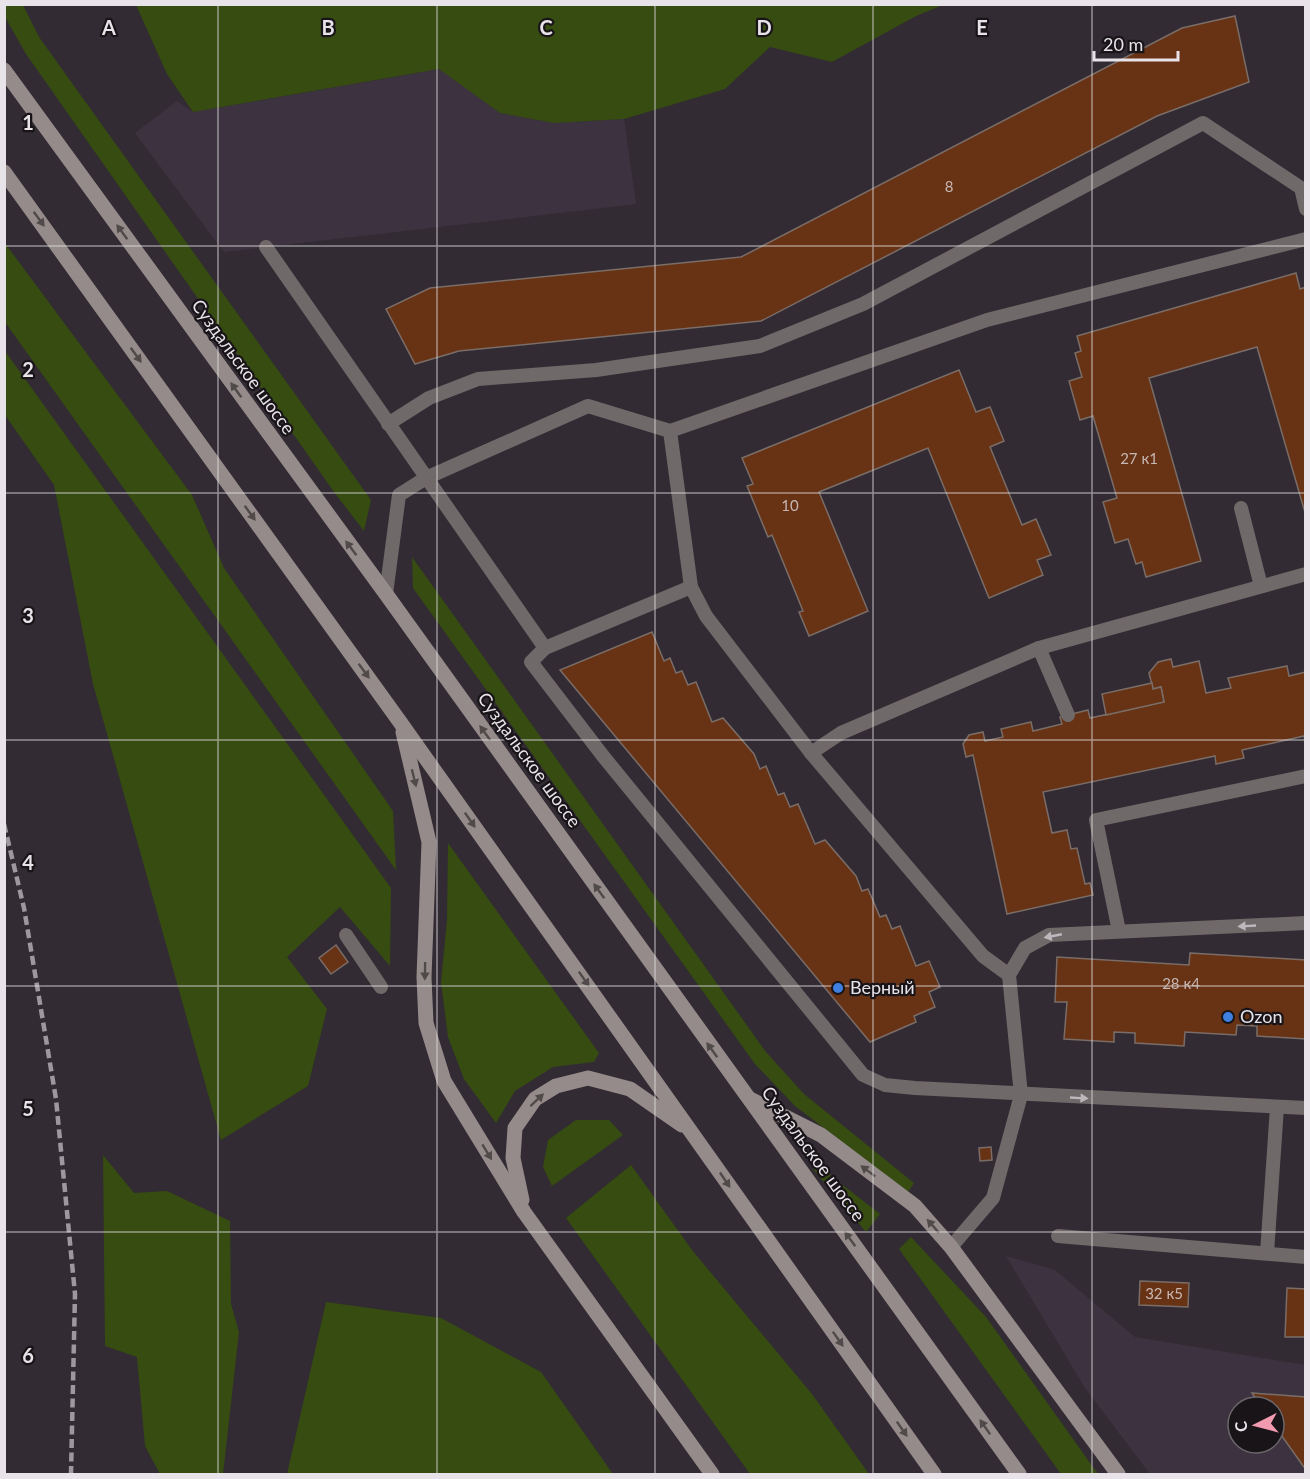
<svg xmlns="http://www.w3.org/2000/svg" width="1310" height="1479" font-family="Lato,sans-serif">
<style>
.built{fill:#3d3340;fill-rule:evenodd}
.green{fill:#364c11}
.building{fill:#683215;stroke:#7a6d67;stroke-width:1.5}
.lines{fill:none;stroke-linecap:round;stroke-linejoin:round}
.lane{stroke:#706969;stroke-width:14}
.secondary{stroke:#958b8a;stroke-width:15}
.rail{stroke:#9d989e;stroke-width:4.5;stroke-dasharray:9 4.5;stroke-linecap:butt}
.oneway{fill:#504a4b}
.oneway2{fill:#bdb8bc}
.grid{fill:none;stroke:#e7e3e8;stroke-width:1.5;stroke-opacity:0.55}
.shop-dot{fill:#3f7fe0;stroke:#181418;stroke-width:2}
.labels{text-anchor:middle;stroke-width:4.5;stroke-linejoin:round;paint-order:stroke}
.number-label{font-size:15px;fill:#c7b7b3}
.street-label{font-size:18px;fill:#e7e3e8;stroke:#181418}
.poi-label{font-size:18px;fill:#e7e3e8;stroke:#181418;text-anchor:start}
.grid-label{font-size:20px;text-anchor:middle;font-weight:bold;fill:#e7e3e8;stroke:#181418;stroke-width:4.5;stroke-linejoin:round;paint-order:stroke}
</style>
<rect width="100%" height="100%" fill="#322b33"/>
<!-- built -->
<g class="built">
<path d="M440,69L500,113L554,123L624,119L636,204L224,252L135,133L177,101L193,112Z"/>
<path d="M1006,1256L1055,1270L1135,1337L1305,1365V1474H1150L1085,1388ZM1238,1407H1274V1443H1238Z"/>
</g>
<!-- green -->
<g class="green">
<path d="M4,5H23L39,37L371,500L364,531L334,492L26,54L5,17Z"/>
<path d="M136,5H943L916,16L832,62L770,47L725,89L624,119L554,123L500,113L439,69L193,112L167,74Z"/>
<path d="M4,242L192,495L224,568L393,811L396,870L5,322Z"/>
<path d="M5,351L391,888L390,966L340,907L287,957L327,1009L308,1086L221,1140L93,684L54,485L5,415Z"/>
<path d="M412,557L766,1052L804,1094L914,1183L908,1192L795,1106L755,1064L413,588Z"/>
<path d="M448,843L599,1053L594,1062L553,1067L515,1091L496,1123L464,1079L448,1037L441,982L447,920Z"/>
<path d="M576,1120H609L623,1135L552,1186L543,1167L548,1140Z"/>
<path d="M103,1155L134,1193L167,1191L230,1221L231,1304L239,1332L223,1474H160L145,1446L137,1357L105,1346Z"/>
<path d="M631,1165L692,1250L812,1394L869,1474H750L566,1218Z"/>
<path d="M817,1165L880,1214L866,1232L813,1169Z"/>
<path d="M911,1237L986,1317L1098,1474H1061L899,1249Z"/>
<path d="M326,1302L441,1318L541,1372L613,1474H287Z"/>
</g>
<!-- building -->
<g class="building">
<path d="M1235,16L1249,82L1157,116L761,321L459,351L415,364L386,309L430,288L741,257L1182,28Z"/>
<path d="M1296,273L1300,289L1306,287V516L1257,347L1149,378L1201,561L1146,577L1142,562L1136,564L1128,539L1115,543L1103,502L1117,498L1093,416L1080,420L1069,381L1082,377L1075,353L1081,351L1077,336Z"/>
<path d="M959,370L976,412L990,407L1004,441L990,447L1022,525L1036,519L1051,555L1037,560L1043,575L989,598L928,448L819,492L868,611L809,636L799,612L803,611L772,535L768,537L747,486L753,484L742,458Z"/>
<path d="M652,632L664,661L670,658L676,673L682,671L688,685L696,682L712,722L723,718L754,754L760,769L766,766L778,795L784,793L790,807L798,804L815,844L825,840L856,876L862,891L868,889L880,917L886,915L892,929L900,926L916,966L929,961L940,987L929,992L935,1007L914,1016L916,1022L870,1042L560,670Z"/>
<path d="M1171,659L1173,667L1199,661L1206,693L1231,688L1228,678L1287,666L1289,676L1306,672V744L1304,736L1242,750L1244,758L1216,764L1215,756L1043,792L1052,833L1067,830L1071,849L1077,848L1085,884L1090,883L1093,895L1007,914L973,755L966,757L963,744L969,735L983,732L985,741L1003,737L1001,729L1031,722L1033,731L1062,724L1060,717L1088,710L1090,718L1164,702L1161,687L1153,689L1149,673L1158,662Z"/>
<path d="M1152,683L1153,689L1161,687L1164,702L1106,715L1102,694Z"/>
<path d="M336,945L348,962L331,974L319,958Z"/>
<path d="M1190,953L1306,960V1039L1257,1036V1026L1237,1025L1236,1035L1185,1032L1184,1046L1135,1043V1033L1114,1032V1042L1064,1039L1067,1002H1055L1057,957L1189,965Z"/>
<path d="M991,1147L992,1160L980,1161L979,1148Z"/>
<path d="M1140,1281L1189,1283L1188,1307L1139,1305Z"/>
<path d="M1287,1288L1306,1289V1337H1285Z"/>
<path d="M1252,1393L1306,1397V1470L1274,1425V1407H1262Z"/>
</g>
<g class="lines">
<!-- lane -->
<g class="lane">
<path d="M266,247L545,648"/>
<path d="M388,424L429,398L478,379L596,370L760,346L863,304L1203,123L1301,188L1306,209"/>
<path d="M1241,508L1261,586"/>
<path d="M691,587L670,431L987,320L1306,239"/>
<path d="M386,594L399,495L426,478L588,406L670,431"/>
<path d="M1039,648L1068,715"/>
<path d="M811,753L841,733L1039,648L1306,574"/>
<path d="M1119,931L1096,820L1306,776"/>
<path d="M346,935L381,987"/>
<path d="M1009,975L983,956L811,753L706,616L691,587L545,648L531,662L603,756L863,1075L885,1085L915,1088L1306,1108"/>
<path d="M1058,1236L1306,1257"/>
<path d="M951,1247L993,1198L1021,1095L1009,975L1025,948L1049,935L1306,923"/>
<path d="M1267,1253L1277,1107"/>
</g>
<!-- secondary -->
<g class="secondary">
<path d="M4,70L386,594L1019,1474"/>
<path d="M4,172L400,722L934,1474"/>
<path d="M403,732L429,842L424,977L426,1023L444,1081L524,1212L712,1474"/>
<path d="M750,1099L821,1135L915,1206L951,1247L1118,1474"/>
<path d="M522,1200L513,1158L515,1128L535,1099L556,1086L588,1078L630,1089L682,1125"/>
</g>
<!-- rail -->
<path class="rail" d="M4,824L24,908L56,1099L75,1294L71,1474"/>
</g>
<!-- one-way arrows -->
<defs><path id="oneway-solid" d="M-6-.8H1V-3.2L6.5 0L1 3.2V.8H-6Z" transform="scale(1.5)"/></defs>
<g class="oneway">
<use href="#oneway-solid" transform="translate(39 219) rotate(54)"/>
<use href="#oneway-solid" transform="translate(122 232) rotate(-126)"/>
<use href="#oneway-solid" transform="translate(136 355) rotate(54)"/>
<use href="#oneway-solid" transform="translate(236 390) rotate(-126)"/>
<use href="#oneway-solid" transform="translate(250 513) rotate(54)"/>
<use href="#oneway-solid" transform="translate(351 548) rotate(-127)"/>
<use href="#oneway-solid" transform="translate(364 671) rotate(54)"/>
<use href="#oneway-solid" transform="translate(485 733) rotate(-126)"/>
<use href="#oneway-solid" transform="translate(414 778) rotate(76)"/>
<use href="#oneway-solid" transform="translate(470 820) rotate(55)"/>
<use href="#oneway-solid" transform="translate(599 891) rotate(-126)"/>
<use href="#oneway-solid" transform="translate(425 971) rotate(91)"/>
<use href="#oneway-solid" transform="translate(584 979) rotate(55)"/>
<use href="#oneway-solid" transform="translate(712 1050) rotate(-126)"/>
<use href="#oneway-solid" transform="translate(537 1100) rotate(-43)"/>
<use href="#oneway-solid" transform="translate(487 1152) rotate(59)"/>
<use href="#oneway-solid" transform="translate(868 1171) rotate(-143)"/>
<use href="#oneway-solid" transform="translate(725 1180) rotate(56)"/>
<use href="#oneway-solid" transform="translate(933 1226) rotate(-131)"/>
<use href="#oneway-solid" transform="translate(850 1239) rotate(-126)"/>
<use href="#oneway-solid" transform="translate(838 1339) rotate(55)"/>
<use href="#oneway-solid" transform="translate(985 1427) rotate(-125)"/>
<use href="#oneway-solid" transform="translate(902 1429) rotate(55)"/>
</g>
<g class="oneway2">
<use href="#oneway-solid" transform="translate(1247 926) rotate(177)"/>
<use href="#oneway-solid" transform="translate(1053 936) rotate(169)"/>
<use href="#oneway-solid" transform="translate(1079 1098) rotate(3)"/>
</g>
<!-- grid -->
<path class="grid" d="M218,4V1474M437,4V1474M655,4V1474M873,4V1474M1092,4V1474M4,246H1306M4,493H1306M4,740H1306M4,986H1306M4,1232H1306"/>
<!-- markers -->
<g class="shop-dot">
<circle cx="838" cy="988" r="6"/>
<circle cx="1228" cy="1017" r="6"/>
</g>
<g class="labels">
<!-- number labels -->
<g class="number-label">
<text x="949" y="192">8</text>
<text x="1139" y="464">27 к1</text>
<text x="790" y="511">10</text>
<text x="1181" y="989">28 к4</text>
<text x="1164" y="1299">32 к5</text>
</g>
<!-- street labels -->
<g class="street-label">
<text transform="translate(243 367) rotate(54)" y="6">Суздальское шоссе</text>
<text transform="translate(529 760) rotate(54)" y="6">Суздальское шоссе</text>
<text transform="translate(813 1154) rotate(54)" y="6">Суздальское шоссе</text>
</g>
<!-- poi labels -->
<g class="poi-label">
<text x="850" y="994">Верный</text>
<text x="1240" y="1023">Ozon</text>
</g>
</g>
<g class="grid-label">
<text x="109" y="35">A</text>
<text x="328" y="35">B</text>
<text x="546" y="35">C</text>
<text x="764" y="35">D</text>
<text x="982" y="35">E</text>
<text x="28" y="130">1</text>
<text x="28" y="377">2</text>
<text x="28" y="623">3</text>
<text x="28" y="870">4</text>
<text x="28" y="1116">5</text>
<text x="28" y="1363">6</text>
</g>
<!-- border -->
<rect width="1310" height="1479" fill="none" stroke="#e7e3e8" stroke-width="12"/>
<!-- north arrow -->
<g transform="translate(1256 1425) rotate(264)"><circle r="28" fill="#181418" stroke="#6b676b" stroke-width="1.5"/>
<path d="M0-4.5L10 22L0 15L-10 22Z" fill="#f29aaf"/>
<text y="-9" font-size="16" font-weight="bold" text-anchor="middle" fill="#e7e3e8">С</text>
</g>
<!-- scale -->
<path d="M1094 51v9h84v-9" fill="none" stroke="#e7e3e8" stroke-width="3"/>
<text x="1103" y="51" font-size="18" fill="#e7e3e8" stroke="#181418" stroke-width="4.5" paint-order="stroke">20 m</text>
</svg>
